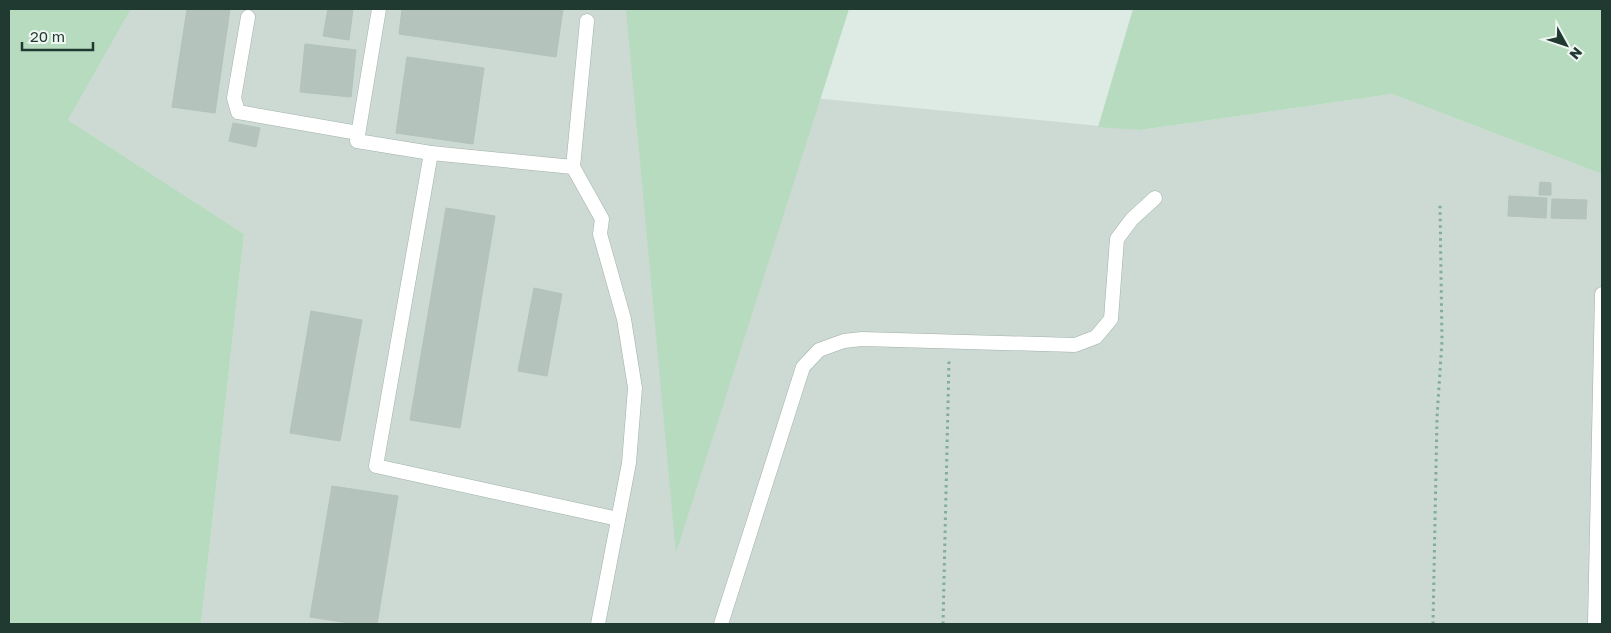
<svg xmlns="http://www.w3.org/2000/svg" width="1611" height="633" font-family="'Golos Text',sans-serif">
<style>
.built{fill:#cdd9d3}
.green{fill:#b7dbbf}
.building{fill:#b4c4bd;stroke:#b1c3bb}
.lines{fill:none;stroke-linecap:round;stroke-linejoin:round}
.service-casing{stroke:#a1b1ab;stroke-width:15}
.path{stroke:#80ad9c;stroke-width:3;stroke-dasharray:2.5 4;stroke-linecap:butt}
.service{stroke:#fff;stroke-width:14}
</style>
<rect width="100%" height="100%" fill="#deeae4"/>
<!-- built -->
<path class="built" d="M131,9H655L722,89L1140,130L1392,94L1602,174V624H201L244,234L68,120Z"/>
<!-- green -->
<g class="green">
<path d="M9,9H131L68,120L244,234L201,624H9Z"/>
<path d="M626,9H849L676,553Z"/>
<path d="M1133,9H1602V174L1392,94L1140,130L1098,127Z"/>
</g>
<!-- building -->
<g class="building">
<path d="M187,9H230L215,113L172,107Z"/>
<path d="M328,9H353L349,40L323,36Z"/>
<path d="M402,9H563L556,57L399,34Z"/>
<path d="M305,44L356,50L351,97L300,92Z"/>
<path d="M407,57L484,68L473,144L396,133Z"/>
<path d="M233,123L260,128L256,147L229,141Z"/>
<path d="M1540,182L1551,183V195H1539Z"/>
<path d="M1509,196L1547,198L1546,218L1508,216Z"/>
<path d="M1552,199L1587,200L1586,219L1551,218Z"/>
<path d="M446,208L495,216L460,428L410,420Z"/>
<path d="M534,288L562,294L547,376L518,371Z"/>
<path d="M311,311L362,320L340,441L290,433Z"/>
<path d="M332,486L398,496L377,624H356L310,617Z"/>
</g>
<g class="lines">
<!-- service casing -->
<g class="service-casing">
<g id="service">
<path d="M379,9L357,141L431,153L376,466L618,519"/>
<path d="M248,17L234,98L238,112L358,133"/>
<path d="M431,153L573,167L587,21"/>
<path d="M573,167L602,219L600,234L624,319L635,388L629,463L598,624"/>
<path d="M721,624L803,367L819,350L844,341L862,339L1075,345L1096,337L1111,319L1117,239L1132,219L1155,198"/>
<path d="M1595,624L1602,294"/>
</g>
</g>
<!-- path -->
<g class="path">
<path d="M943,624L949,360"/>
<path d="M1433,624L1437,417L1442,341L1440,205"/>
</g>
<!-- service -->
<use href="#service" class="service"/>
</g>
<!-- border -->
<rect width="1611" height="633" fill="none" stroke="#203931" stroke-width="20"/>
<!-- north arrow -->
<g transform="translate(1566 45) rotate(130)" stroke="#eff6f2" stroke-width="4" paint-order="stroke">
<path d="M0-4L9 19L0 12L-9 19Z" fill="#203931"/>
<text y="-8" font-size="14" font-weight="bold" text-anchor="middle" fill="#203931">N</text>
</g>
<!-- scale -->
<path d="M22 42v8h71v-8" fill="none" stroke="#203931" stroke-width="2.5"/>
<text x="30" y="42" font-size="15" fill="#203931" stroke="#eff6f2" stroke-width="4" paint-order="stroke">20 m</text>
</svg>
